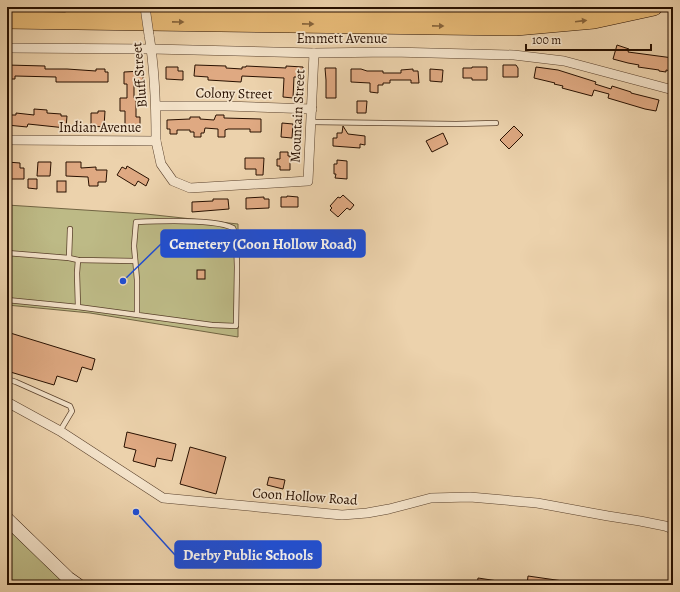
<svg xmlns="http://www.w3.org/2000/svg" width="680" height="592" font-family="Alegreya,serif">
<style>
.green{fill:#bdba86;stroke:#726543}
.building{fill:#dfa982;stroke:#281000}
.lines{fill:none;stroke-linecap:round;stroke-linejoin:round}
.lane-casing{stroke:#59402b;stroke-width:6}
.street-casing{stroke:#59402b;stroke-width:10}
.secondary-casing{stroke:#281000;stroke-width:14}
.highway-casing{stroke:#281000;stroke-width:18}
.lane{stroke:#f3e2c9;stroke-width:4.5}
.street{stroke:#f3e2c9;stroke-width:9}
.secondary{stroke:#f3e2c9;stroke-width:13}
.highway{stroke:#e6b976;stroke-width:17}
.street-bridge-casing{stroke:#59402b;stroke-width:10;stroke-linecap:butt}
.street-bridge{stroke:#f3e2c9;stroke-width:9}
.oneway{fill:#87643b}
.labels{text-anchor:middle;stroke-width:3.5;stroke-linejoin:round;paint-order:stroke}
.street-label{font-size:14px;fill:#281000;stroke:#f3e2c9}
.leader{fill:none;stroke:#1d4ed8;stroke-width:1.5}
.callout-dot{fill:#1d4ed8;stroke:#f3e2c9;stroke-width:1.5}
.callout{fill:#1d4ed8;stroke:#1d4ed8;stroke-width:1.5}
.callout-label{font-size:15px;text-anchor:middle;font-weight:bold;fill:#fff}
</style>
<rect width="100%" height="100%" fill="#ecd2ac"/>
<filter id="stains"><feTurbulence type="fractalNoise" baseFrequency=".005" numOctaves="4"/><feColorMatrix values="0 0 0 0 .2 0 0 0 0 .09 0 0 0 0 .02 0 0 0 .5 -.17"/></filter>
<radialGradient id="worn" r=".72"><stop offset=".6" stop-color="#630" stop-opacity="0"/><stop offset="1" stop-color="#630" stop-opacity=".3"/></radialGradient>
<!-- green -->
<g class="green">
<path d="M7,205L146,214L238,224V337L90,313L7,305Z"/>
<path d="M7,525L87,585H7Z"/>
</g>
<!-- building -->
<g class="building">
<path d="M617,45L629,49L628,52L673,58L671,71L666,70V72L659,71V70L638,67L639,65L628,63L613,59Z"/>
<path d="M7,65L45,66V69H67L96,71V69H105V72H108V82H56V77L15,76V79H7Z"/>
<path d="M195,65L226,66V68L242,69V67H246V66L286,68V66L303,67V77H294L293,98L283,97L284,78L242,76L241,82L208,80V77L194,76Z"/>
<path d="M503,65H516L518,68V77H503Z"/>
<path d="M166,67H178V71H183V80L166,79Z"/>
<path d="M472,67H487V80H472V78H463V68H472Z"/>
<path d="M536,67L558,70L596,82L595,84L611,89L612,86L631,92V93L659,100L656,111L645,109L608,98L609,94L594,90L592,96L562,88L563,86L554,84L555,83L534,78Z"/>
<path d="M325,68H336V98H326V80Z"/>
<path d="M351,69H361L367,71H383V73H401V70L413,69V71H418L419,83H411V80H390V83H383V85H378V93L370,92V83L351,82Z"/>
<path d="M430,69L443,70L442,82L430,81Z"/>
<path d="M143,71V84H134V98H136V117H140V130H125V111H120V98H127V84H124V72Z"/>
<path d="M357,101H367L366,113H357Z"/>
<path d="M34,109L47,110V113L61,114V116H67L66,128L28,124L27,127L7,125V115H16V113L34,115Z"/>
<path d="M98,111H105L104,127L91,126V113H98Z"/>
<path d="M216,115H224V118L261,119V132H250V129H228L225,130V137H218V129L205,128L204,133H201V137H194V132H190V130H177V134H170V129H167V120L190,119V117H200V119L214,120Z"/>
<path d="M282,123L293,124L292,138L281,137Z"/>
<path d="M343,126L348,134L365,136V145L360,144V148L333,146V138H337V133H342Z"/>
<path d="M514,126L523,135L509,149L500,140Z"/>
<path d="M443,133L448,144L432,152L426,141Z"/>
<path d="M280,152H288V156H290V170H280V166H277V159H280Z"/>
<path d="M245,158H264L263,175H256V169H245Z"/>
<path d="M337,160L347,161V179L335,178L336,174H334V164H337Z"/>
<path d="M7,162L20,163V168H24V179H11V176H7Z"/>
<path d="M38,162H51L50,176H37Z"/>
<path d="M66,162H81V168L96,167V170H107L106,182H98V186H89L88,177L66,176Z"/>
<path d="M127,166L149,179L146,186L138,181L135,186L117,175L122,167L126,169Z"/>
<path d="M28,179H37V189L28,188Z"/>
<rect x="57" y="181" width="9" height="11"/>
<path d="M343,195L354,205L350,210L347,208L338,217L330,210L332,208L330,206L338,197L340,198Z"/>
<path d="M287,196L298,197V207H281V197H287Z"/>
<path d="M264,197V199H269V208L246,209V198Z"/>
<path d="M213,199H228L229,209L192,212V202L213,201Z"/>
<rect x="197" y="270" width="8" height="9"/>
<path d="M7,332L95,359L92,370L82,367L77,382L57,376L54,385L7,371Z"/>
<path d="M127,432L176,444L172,461L157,458L155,467L133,461L136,450L124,447Z"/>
<path d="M190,447L226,457L216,494L180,484Z"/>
<path d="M269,477L285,480L283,489L267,485Z"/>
<path d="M528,576L563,581L562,585H527Z"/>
<path d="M478,578L498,581L497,585H477Z"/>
</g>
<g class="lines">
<!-- lane casing -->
<g class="lane-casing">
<g id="lane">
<path d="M311,122L456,124L496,123"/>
<path d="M7,253L69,258L78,260L135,261"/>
<path d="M69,258L70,229"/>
<path d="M7,300L78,307L212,325L236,326L237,267L236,235L233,228C215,219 158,221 136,222L134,246L137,280V315"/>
<path d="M78,307L77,273L78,260"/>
<path d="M7,379L16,382L70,406L72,411L60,431"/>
</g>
</g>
<!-- street casing -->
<g class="street-casing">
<g id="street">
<path d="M149,35C155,70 156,106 156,141"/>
<path d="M7,48L152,49L314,53L392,52L514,55L564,61L673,90"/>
<path d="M156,106H225L312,109"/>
<path d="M7,140L156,141L161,164L173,181L190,188L308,181L314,53"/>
<path d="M7,402L60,431L163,498L342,515L367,513L389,509L431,498L470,497L537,503L608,516L640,521L665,526L673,529"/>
</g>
</g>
<!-- secondary casing -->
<g class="secondary-casing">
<path id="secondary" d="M7,519L68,578L78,585"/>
</g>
<!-- highway casing -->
<g class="highway-casing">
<g id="highway">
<path d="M72,7L489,15L542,12L586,7"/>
<path d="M7,20L516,27L594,20L654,7"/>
</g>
</g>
<!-- lane -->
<use href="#lane" class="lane"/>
<!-- street -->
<use href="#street" class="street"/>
<!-- secondary -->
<use href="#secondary" class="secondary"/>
<!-- highway -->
<use href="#highway" class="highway"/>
<!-- street-bridge casing -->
<g class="street-bridge-casing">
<path id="street-bridge" d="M145,7L149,35"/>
</g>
<!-- street-bridge -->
<use href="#street-bridge" class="street-bridge"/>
</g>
<!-- one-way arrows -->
<defs><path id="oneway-solid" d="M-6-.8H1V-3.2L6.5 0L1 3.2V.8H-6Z"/></defs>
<g class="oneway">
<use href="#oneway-solid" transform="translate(581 21) rotate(-7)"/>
<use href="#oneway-solid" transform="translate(178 22) rotate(1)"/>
<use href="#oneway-solid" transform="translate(308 24) rotate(1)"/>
<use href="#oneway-solid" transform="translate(438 26) rotate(1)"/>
</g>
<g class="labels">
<!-- street labels -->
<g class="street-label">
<text x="342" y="43">Emmett Avenue</text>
<text transform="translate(139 75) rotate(-95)" y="5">Bluff Street</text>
<text transform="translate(234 93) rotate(1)" y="5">Colony Street</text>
<text transform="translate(297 116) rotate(-87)" y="5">Mountain Street</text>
<text x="100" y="132">Indian Avenue</text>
<text transform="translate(305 496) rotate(4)" y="5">Coon Hollow Road</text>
</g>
</g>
<!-- callouts -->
<path class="leader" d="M123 281L161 244M136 512L175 555"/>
<g class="callout-dot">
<circle cx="123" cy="281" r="4"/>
<circle cx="136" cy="512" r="4"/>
</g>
<g class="callout">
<rect x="161" y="230" width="204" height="27" rx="4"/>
<rect x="175" y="541" width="146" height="27" rx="4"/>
</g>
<g class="callout-label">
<text x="263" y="249">Cemetery (Coon Hollow Road)</text>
<text x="248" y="560">Derby Public Schools</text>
</g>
<!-- margin -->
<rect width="680" height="592" fill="none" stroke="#ecd2ac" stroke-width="24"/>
<rect x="8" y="8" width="664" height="576" fill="none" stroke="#281000" stroke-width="2"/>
<rect x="12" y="12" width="656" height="568" fill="none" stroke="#281000"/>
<!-- scale -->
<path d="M526 44v6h125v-6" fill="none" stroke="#281000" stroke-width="2"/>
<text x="532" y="44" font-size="12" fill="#281000" stroke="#f3e2c9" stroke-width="3" paint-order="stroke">100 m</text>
<rect width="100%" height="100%" filter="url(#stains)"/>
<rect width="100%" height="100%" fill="url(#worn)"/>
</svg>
